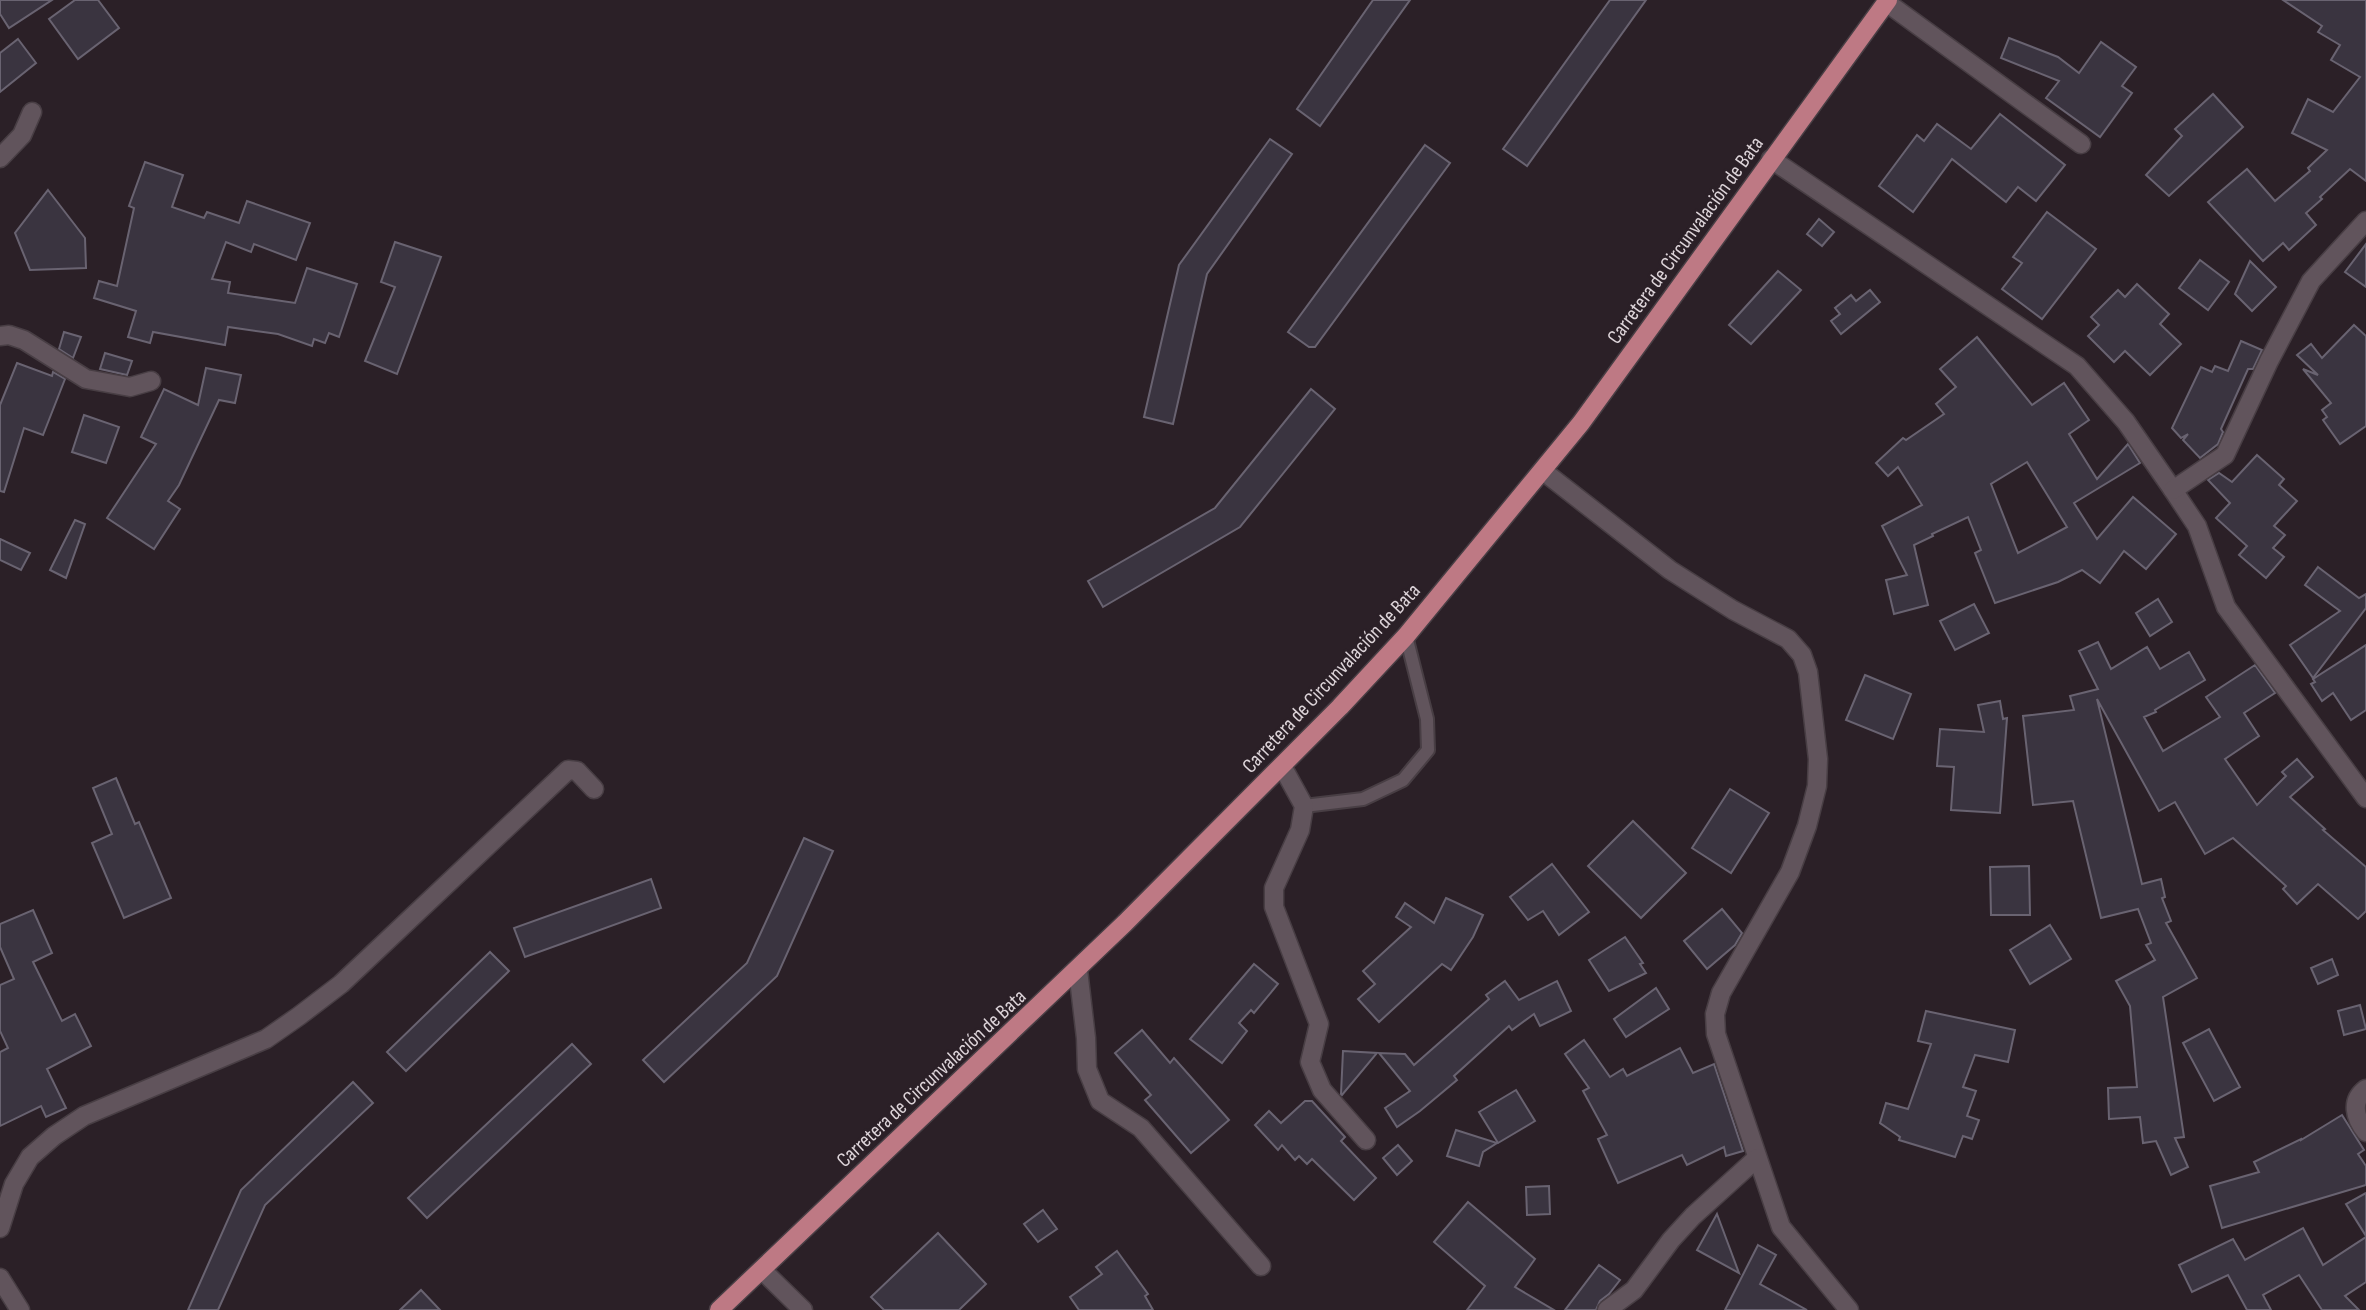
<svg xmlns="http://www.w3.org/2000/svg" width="2366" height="1310" font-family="'Sofia Sans Condensed',sans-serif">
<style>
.building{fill:#3a3440;stroke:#696371;stroke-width:2;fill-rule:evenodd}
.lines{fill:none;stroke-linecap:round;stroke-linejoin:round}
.lane-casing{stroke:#483e44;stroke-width:16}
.street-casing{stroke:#483e44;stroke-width:21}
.primary-casing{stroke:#483e44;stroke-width:21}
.lane{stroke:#61545c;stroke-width:12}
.street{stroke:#61545c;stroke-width:18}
.primary{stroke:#be7984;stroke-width:18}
.labels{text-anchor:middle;stroke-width:5;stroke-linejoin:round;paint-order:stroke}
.street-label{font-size:21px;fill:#ddd4d9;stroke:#2b2027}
</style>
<rect width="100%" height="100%" fill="#2b2027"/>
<!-- building -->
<g class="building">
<path d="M0,0H52L9,28L0,14Z"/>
<path d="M75,0H98L119,28L78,59L49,19Z"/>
<path d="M1373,0H1410L1320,126L1297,109Z"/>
<path d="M1610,0H1646L1527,166L1503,149Z"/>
<path d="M2283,0H2366V181L2350,169L2320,197L2322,199L2306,213L2316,225L2289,250L2283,243L2263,261L2208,202L2247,169L2275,201L2310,171L2308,168L2327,150L2292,133L2308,99L2333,112L2360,77L2331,60L2340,45L2318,32L2322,26Z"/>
<path d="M2009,38L2058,57L2079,73L2101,42L2136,67L2122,86L2132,93L2100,137L2046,98L2059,81L2001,58Z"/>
<path d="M18,39L36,63L0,92V53Z"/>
<path d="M2213,94L2243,127L2169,196L2146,175L2182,136L2175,129Z"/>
<path d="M2000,114L2065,165L2036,201L2018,187L2006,202L1952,159L1913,212L1879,186L1917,135L1924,141L1937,124L1971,149Z"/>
<path d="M1270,139L1292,154L1207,274L1173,424L1144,417L1179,265Z"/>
<path d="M1425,145L1450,163L1315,347H1309L1288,332Z"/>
<path d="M145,162L183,175L172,207L204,218L207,212L239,223L247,201L310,223L296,260L254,244L251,252L226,242L212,279L230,282L228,293L295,303L307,268L357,284L339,337L329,333L325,343L314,339L312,346L278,334L228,327L225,345L153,332L150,343L128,337L136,311L94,298L99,281L117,286L134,208L129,206Z"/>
<path d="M48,190L85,238L86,268L30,270L15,233Z"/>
<path d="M2047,212L2096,249L2042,319L2002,289L2022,263L2013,257Z"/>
<path d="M1819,219L1834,232L1822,246L1807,234Z"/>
<path d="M395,242L441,257L397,374L365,361L395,287L381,282Z"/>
<path d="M2366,244V287L2345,272Z"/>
<path d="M2200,260L2229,282L2208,310L2179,288Z"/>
<path d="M2250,261L2276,287L2252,311L2235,294Z"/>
<path d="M1778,271L1801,290L1751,344L1729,325Z"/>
<path d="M2137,284L2169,314L2160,324L2181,344L2150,375L2125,351L2114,362L2088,336L2099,325L2091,317L2118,290L2125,297Z"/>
<path d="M1870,290L1880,302L1841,334L1831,321L1840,314L1835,308L1851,295L1856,301Z"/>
<path d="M2354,325L2366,336V426L2340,444L2323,420L2327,417L2322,410L2331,403L2303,369L2318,375L2297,355L2311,344L2322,358Z"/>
<path d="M64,332L81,337L73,358L59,349Z"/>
<path d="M1977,337L2032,405L2064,383L2089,420L2069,434L2097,479L2128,444L2140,463L2074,503L2097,539L2133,497L2176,534L2146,569L2124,551L2100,583L2082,570L2058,582L1995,603L1975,553L1981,550L1968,517L1932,534L1933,536L1914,545L1928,605L1894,614L1886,580L1907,575L1882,526L1922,505L1898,467L1888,476L1876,463L1903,438L1906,440L1944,414L1936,404L1956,387L1940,369ZM2027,462L2067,527L2018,553L1991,484Z"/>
<path d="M2241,341L2262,350L2253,369H2248L2221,429L2223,432L2218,444L2200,458L2183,440L2188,434L2181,438L2172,428L2201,367L2212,372L2215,366L2228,371Z"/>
<path d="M105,353L132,361L127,375L100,369Z"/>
<path d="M17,363L52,376L53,372L65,379L43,435L24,428L4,492L0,491V405Z"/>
<path d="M206,368L241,375L235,403L219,400L179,485L168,501L180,509L154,549L107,518L156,444L141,437L164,389L198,405Z"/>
<path d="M1311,389L1335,409L1240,527L1103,607L1088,581L1215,508Z"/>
<path d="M84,415L119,427L106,463L72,452Z"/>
<path d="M2257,455L2284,479L2279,485L2297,501L2274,526L2285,535L2273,548L2284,557L2266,578L2239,555L2247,546L2216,518L2230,503L2208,480L2219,473L2232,482Z"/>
<path d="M75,520L85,524L66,578L50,570Z"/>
<path d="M0,539L30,553L21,570L0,560Z"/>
<path d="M2318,567L2359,598L2366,594V608L2313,678L2290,645L2340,611L2305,585Z"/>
<path d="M2158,599L2172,622L2150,636L2136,613Z"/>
<path d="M1974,604L1989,633L1955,650L1940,621Z"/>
<path d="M2098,642L2111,669L2147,647L2160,669L2189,652L2205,680L2155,710L2156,712L2144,717L2163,751L2220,717L2206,697L2255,665L2275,693L2244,713L2259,736L2225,759L2257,805L2286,776L2282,772L2297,759L2313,777L2290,797L2325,829L2323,830L2366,867V911L2358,919L2318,884L2297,904L2283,889L2286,886L2233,838L2205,854L2175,802L2159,811L2097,699L2142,884L2161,879L2165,897L2162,898L2171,921L2166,923L2197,978L2163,997L2184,1137L2175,1138L2188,1167L2171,1175L2156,1141L2143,1143L2140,1117L2109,1119L2108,1088L2137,1087L2130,1006L2116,981L2155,960L2146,945L2151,943L2138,909L2101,918L2073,801L2033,805L2023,716L2074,710L2070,696L2098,689L2079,651Z"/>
<path d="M2366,645V710L2351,720L2333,693L2322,701L2311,684L2315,682L2313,679Z"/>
<path d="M1865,675L1911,694L1893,739L1846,720Z"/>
<path d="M2000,701L2003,719L2007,718L2000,813L1951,810L1954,767L1937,766L1940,729L1984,732L1978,705Z"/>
<path d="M116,778L135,824L139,822L171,898L124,918L92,843L112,834L93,788Z"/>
<path d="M1730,789L1769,813L1731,873L1692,848Z"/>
<path d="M1633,821L1686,873L1641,918L1588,866Z"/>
<path d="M804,838L833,851L777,976L664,1082L643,1060L747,963Z"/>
<path d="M1552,864L1589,912L1559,935L1543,911L1528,920L1510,897Z"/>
<path d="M2029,866L2030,915H1991L1990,867Z"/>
<path d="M651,879L661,908L525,957L514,928Z"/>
<path d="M1446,898L1483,915L1473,937L1451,970L1442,964L1379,1022L1358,999L1375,984L1363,971L1411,927L1396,917L1405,903L1434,923Z"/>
<path d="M1722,909L1742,933L1735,945L1707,969L1684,941Z"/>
<path d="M33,910L52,953L33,962L62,1021L75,1014L91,1046L47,1069L66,1108L46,1117L41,1106L0,1126V1052L8,1048L0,1031V985L14,979L0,947V924Z"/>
<path d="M2050,925L2071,959L2030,984L2010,950Z"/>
<path d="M1625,937L1643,963L1640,964L1646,973L1609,991L1589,960Z"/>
<path d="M490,952L509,971L406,1071L387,1052Z"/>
<path d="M2332,959L2338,975L2318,984L2311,968Z"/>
<path d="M1254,964L1278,984L1254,1013L1251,1010L1239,1023L1247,1031L1222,1063L1190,1039Z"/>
<path d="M1505,981L1519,1000L1557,981L1571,1011L1540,1026L1534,1014L1512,1030L1509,1026L1454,1076L1457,1080L1420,1111L1397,1127L1385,1108L1410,1091L1379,1053L1405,1054L1414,1065L1489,999L1486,995Z"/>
<path d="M1656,988L1669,1009L1626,1037L1614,1019Z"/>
<path d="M2360,1005L2366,1029L2344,1035L2338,1011Z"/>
<path d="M1926,1011L2015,1030L2008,1062L1975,1055L1963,1087L1976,1091L1967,1116L1979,1120L1972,1139L1963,1136L1955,1157L1899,1140L1900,1137L1880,1123L1886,1103L1908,1109L1931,1044L1918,1041Z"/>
<path d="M2209,1029L2240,1087L2214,1101L2183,1043Z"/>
<path d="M1142,1030L1170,1063L1174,1058L1229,1120L1191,1153L1145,1100L1151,1095L1115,1053Z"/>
<path d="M1584,1040L1610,1077L1623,1069L1627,1076L1680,1048L1693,1073L1714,1064L1743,1151L1726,1156L1724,1147L1687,1165L1682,1155L1618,1183L1598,1139L1607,1135L1583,1091L1589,1088L1565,1054Z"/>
<path d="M572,1044L591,1064L427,1218L408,1198Z"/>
<path d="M1343,1051L1377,1053L1342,1095L1341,1094Z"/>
<path d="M353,1082L373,1103L265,1205L218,1310H188L241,1190Z"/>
<path d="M1516,1090L1535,1121L1498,1143L1479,1112Z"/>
<path d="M1305,1101H1312L1345,1137L1341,1141L1376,1178L1354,1200L1312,1159L1307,1164L1299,1156L1295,1160L1282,1145L1278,1150L1255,1125L1269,1111L1281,1123Z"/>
<path d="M2342,1115L2364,1150L2358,1154L2366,1166V1185L2222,1228L2210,1186L2259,1172L2254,1162L2301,1139V1140Z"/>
<path d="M1456,1130L1497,1143L1483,1152L1479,1166L1447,1156Z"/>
<path d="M1398,1145L1412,1161L1397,1175L1383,1158Z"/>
<path d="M1549,1186L1550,1214L1527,1215L1526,1187Z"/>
<path d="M2366,1193V1236L2346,1204Z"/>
<path d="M1468,1202L1535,1259L1515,1287L1554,1310H1467L1485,1286L1434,1242Z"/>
<path d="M1043,1210L1057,1229L1038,1242L1024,1224Z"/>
<path d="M1717,1214L1739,1273L1697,1250Z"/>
<path d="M2303,1228L2323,1265L2366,1237V1282L2345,1296L2359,1310H2322L2299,1275L2263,1295L2271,1310H2247L2228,1275L2192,1292L2179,1265L2233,1239L2245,1260Z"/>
<path d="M938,1233L986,1284L959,1310H884L871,1297Z"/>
<path d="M1758,1245L1776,1255L1760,1284L1807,1310H1725Z"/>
<path d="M1117,1251L1148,1294L1145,1296L1153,1310H1079L1070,1297L1102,1274L1096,1267Z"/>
<path d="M1599,1265L1620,1280L1609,1294L1600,1301L1596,1310H1565Z"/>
<path d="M421,1290L440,1310H400Z"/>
</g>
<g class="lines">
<!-- lane casing -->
<g class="lane-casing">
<path id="lane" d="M1304,806L1363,799L1403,780L1428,750L1427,719L1406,636"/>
</g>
<!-- street casing -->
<g class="street-casing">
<g id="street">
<path d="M1886,2L2081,144"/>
<path d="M0,158L22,135L32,112"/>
<path d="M1771,159L2077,366L2126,422L2173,490L2197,526L2226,607L2366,798"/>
<path d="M0,336L9,335L24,340L86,379L130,387L151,381"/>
<path d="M1543,471L1670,570L1733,610L1788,639L1802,655L1808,672L1818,759L1817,786L1807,826L1790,872L1721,993L1715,1014L1716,1034L1781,1227L1849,1310"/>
<path d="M2173,490L2225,455L2269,361L2311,281L2366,221"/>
<path d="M1282,766L1304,806L1300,830L1274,888V907L1319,1024L1310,1062L1322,1090L1366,1140"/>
<path d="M1078,970L1086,1038L1087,1069L1100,1101L1141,1128L1261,1266"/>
<path d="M2366,1089C2350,1101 2355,1118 2366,1132"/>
<path d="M0,1228L14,1184L30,1157L54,1136L84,1116L266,1039L299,1016L341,984L568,770L577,771L594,789"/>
<path d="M762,1270L803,1310"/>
<path d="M0,1278L20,1310"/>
<path d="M1607,1310L1634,1290L1671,1240L1693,1216L1757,1158"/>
</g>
</g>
<!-- primary casing -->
<g class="primary-casing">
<path id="primary" d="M719,1310L1125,923L1340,707L1406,636L1581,423L1888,0"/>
</g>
<!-- lane -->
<use href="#lane" class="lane"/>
<!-- street -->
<use href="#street" class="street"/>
<!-- primary -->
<use href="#primary" class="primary"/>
</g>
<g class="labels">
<!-- street labels -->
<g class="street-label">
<text transform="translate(1685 240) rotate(-54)" y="7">Carretera de Circunvalación de Bata</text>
<text transform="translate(1331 678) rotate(-47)" y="7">Carretera de Circunvalación de Bata</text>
<text transform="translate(931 1078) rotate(-43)" y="7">Carretera de Circunvalación de Bata</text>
</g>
</g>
</svg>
